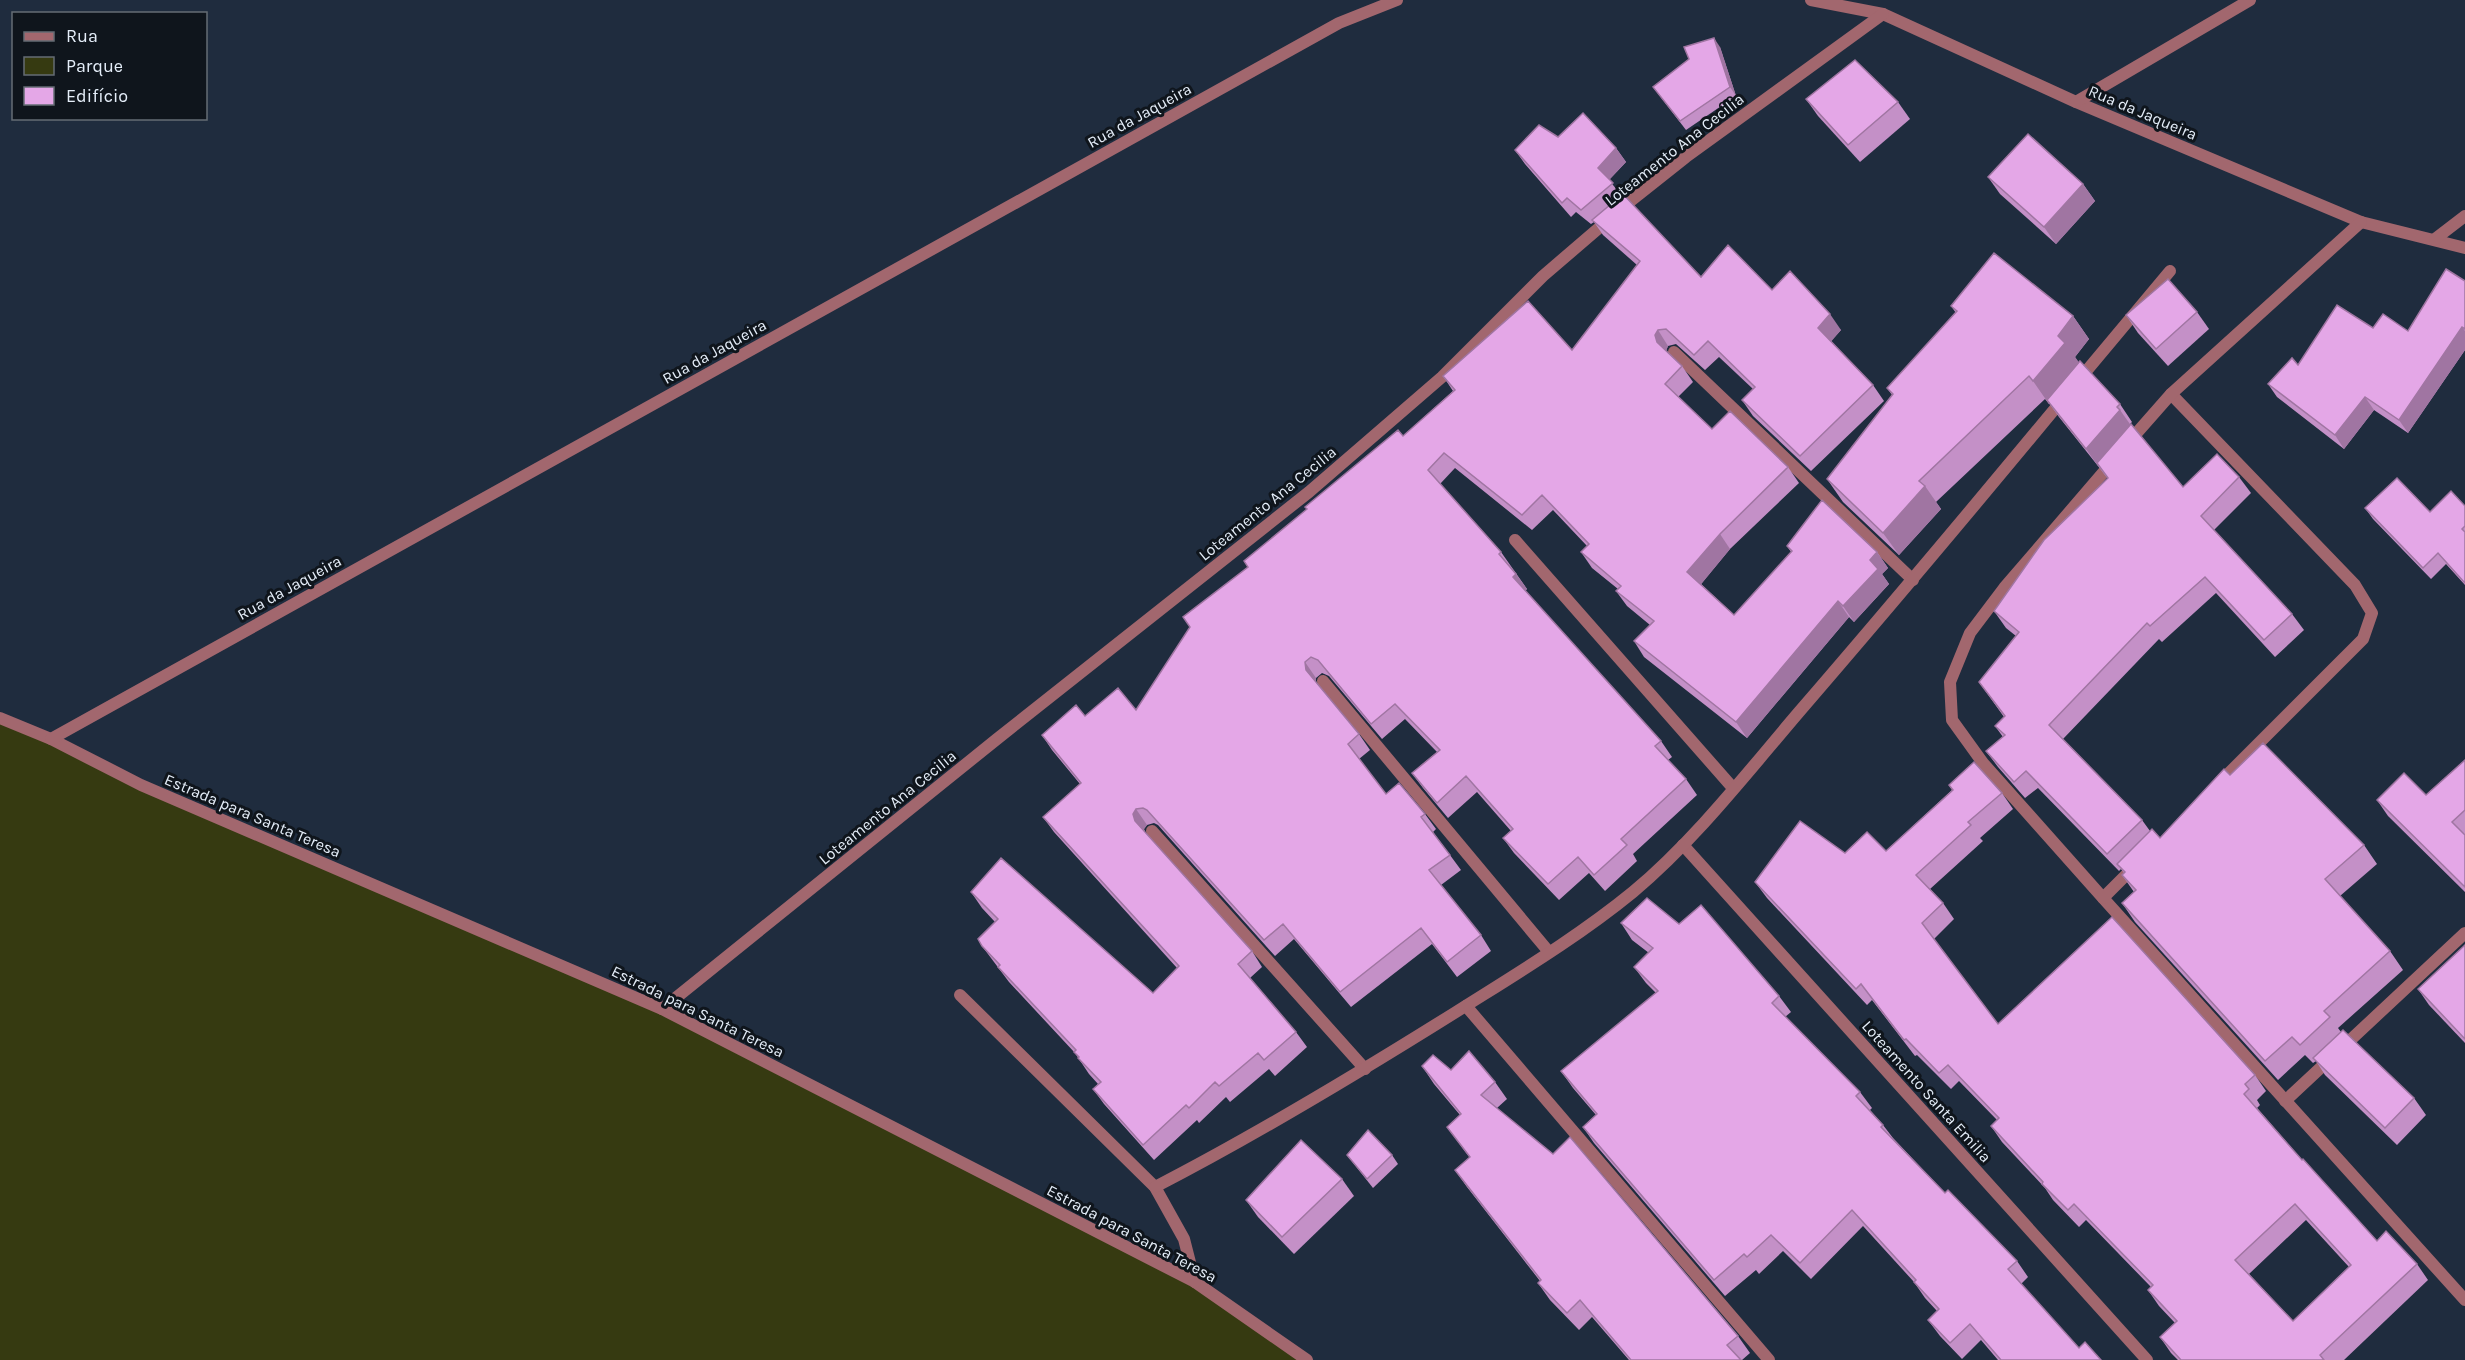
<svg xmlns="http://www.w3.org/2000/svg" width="2465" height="1360" font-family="Karla,sans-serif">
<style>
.green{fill:#363a11}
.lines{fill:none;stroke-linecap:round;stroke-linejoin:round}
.minor{stroke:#a2676e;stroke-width:12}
.wall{fill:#c490c7;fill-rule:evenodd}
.shaded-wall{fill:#a075a2}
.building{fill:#e4a7e7;stroke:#a075a2;stroke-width:1.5;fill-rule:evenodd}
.labels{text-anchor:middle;stroke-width:6;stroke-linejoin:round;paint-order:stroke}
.street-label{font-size:16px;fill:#e5eef9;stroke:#0f151c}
</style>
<rect width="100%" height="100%" fill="#1f2c3e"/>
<!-- green -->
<path class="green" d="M0,718L141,785L663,1009L1195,1282L1307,1360H0Z"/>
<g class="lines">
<!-- minor -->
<g class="minor">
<path d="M1811,0L1883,14L2076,102L2361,222L2465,248"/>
<path d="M2076,102L2250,0"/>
<path d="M2435,239L2465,216"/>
<path d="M1674,352L1913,580"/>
<path d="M2078,381L2170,271"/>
<path d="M2171,394L2355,585L2372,613L2363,639L2219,783"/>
<path d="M2127,444L2171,394L2361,222"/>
<path d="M2114,460L2004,588L1970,633L1950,682L1952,720L1983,763L2103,898L2465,1300"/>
<path d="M1515,540L1733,788"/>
<path d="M1323,681L1549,952"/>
<path d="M0,718L51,739L141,785L662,1009L1195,1282L1307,1360"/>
<path d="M51,739L1339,23L1397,0"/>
<path d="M1152,831L1365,1069"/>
<path d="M1683,845L2147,1360"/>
<path d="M2103,898L2134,867"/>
<path d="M960,995L1155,1187L1184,1239L1195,1282"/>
<path d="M1466,1006L1769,1360"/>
<path d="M662,1009L997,739L1309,492L1442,377L1543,276L1628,203L1686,157L1883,14"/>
<path d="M2285,1101L2465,933"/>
<path d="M1155,1187C1258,1134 1357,1074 1456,1012C1516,974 1578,937 1633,892C1695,840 1746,774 1799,712C1888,609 1976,504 2063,399"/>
</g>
</g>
<!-- wall -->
<g class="wall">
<path d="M1720,47L1736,96L1686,130L1653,87Z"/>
<path d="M1806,99L1898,102L1910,119L1860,162L1818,116Z"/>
<path d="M1558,137L1616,148L1626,162L1609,180L1621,195L1701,277L1772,290L1841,330L1831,341L1873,385L1884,401L1811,471L1753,416L1742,400L1753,389L1719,357L1705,370L1676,344L1668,346L1666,351L1682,366L1693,382L1678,397L1712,429L1788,467L1799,483L1730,549L1701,584L1734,615L1791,552L1787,546L1877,552L1888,568L1882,574L1889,584L1854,622L1849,617L1747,738L1644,657L1634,641L1650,625L1627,606L1616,591L1618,589L1592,568L1581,552L1587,546L1553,510L1532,530L1455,468L1440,484L1501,552L1527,589L1525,591L1661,741L1672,757L1668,760L1686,779L1697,795L1633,854L1637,861L1605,891L1589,873L1559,900L1514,853L1503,838L1511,831L1477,792L1448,818L1423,788L1412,773L1437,752L1405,719L1382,739L1329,676L1322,673L1316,678V683L1359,734L1370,750L1359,759L1386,794L1425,814L1436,829L1433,832L1461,870L1441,885L1481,935L1491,951L1457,977L1432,944L1351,1007L1294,939L1275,956L1158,825L1154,823L1147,825L1144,829L1145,832L1252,951L1262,967L1250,978L1296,1032L1307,1047L1275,1076L1269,1069L1230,1102L1226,1097L1199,1123L1197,1120L1154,1160L1104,1104L1093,1089L1098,1084L1089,1074L1075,1053L1009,982L982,946L995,922L982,908L971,892L1153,993L1177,968L1054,832L1043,817L1080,784L1052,750L1042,735L1085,716L1136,710L1248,567L1244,561L1403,436L1453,391L1443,376L1572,350L1637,265L1603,235L1594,222L1591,224L1576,212L1571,217L1525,164L1515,150Z"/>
<path d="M1988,177L2083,184L2095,201L2056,244L2000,194Z"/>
<path d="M2465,281V350L2408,433L2374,410L2344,449L2277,397L2268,384L2298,365L2373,328L2408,331Z"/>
<path d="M1951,306L2073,316L2089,339L2075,357L2078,362L2120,404L2132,422L2130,424L2183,487L2239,477L2251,493L2214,530L2292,614L2304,630L2275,657L2216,593L2162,642L2159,639L2063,739L2142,820L2150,831L2160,838L2230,775L2364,845L2377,864L2340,896L2390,951L2403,970L2338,1028L2341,1032L2414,1098L2426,1115L2397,1145L2325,1075L2316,1061L2313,1063L2305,1055L2278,1080L2135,922L2122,903L2134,892L2122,875L2124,873L2121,869L2119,871L2038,788L2025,798L1998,767L1986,751L2003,737L1995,726L2004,717L1979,682L2016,636L2006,628L1994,611L2108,479L2098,466L2059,417L2049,403V404L2045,399L1936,502L1941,509L1899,555L1843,502L1827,479L1892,395L1887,388L1956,313Z"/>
<path d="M2197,312L2209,329L2168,366L2138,333L2126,315Z"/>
<path d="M2465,506V585L2446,564L2431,579L2373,519L2365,508L2430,512Z"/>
<path d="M2465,760V892L2388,816L2377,800L2426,795Z"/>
<path d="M1949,785L2002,793L2013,809L1980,838L1983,841L1930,889L1943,903L1954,919L1934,939L1998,1024L2255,1075L2266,1091L2257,1100L2260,1105L2257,1108L2302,1160L2377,1241L2417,1264L2428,1280L2344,1360H2178L2171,1353L2160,1337L2175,1323L2159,1306L2148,1290L2151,1287L2086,1220L2079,1227L2053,1200L2045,1188L2002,1142L1991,1126L1997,1120L1959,1081L1951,1089L1917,1055L1915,1056L1872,1000L1867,1005L1767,898L1755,882L1845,853L1886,851L1952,790ZM2306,1220L2349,1267L2293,1321L2249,1274Z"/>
<path d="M1621,923L1679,924L1779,996L1791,1012L1785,1017L1860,1092L1872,1108L1870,1110L1883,1125L1893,1138L1945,1193L2017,1261L2028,1277L2021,1284L2079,1348L2101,1360H1998L1981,1340L1962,1359L1940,1336L1928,1320L1937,1311L1925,1298L1914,1282L1863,1226L1811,1279L1783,1251L1759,1274L1756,1270L1725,1296L1594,1143L1583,1127L1596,1115L1573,1088L1561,1071L1656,993L1646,983L1634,967L1649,953L1632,940Z"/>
<path d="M2465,945V1043L2429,1005L2418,989Z"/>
<path d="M1422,1066L1451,1070L1495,1082L1507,1099L1497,1108L1738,1336L1750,1353L1742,1360H1629L1592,1317L1579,1330L1550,1300L1538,1283L1540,1281L1467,1187L1455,1170L1470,1158L1447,1127L1460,1115L1434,1084Z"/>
<path d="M1347,1155H1392L1398,1164L1373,1188Z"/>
<path d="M1342,1179L1354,1196L1294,1254L1258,1217L1246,1200Z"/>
</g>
<!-- shaded-wall -->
<g class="shaded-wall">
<path d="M1714,38L1720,47L1736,96L1730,87Z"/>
<path d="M1616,148L1626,162L1608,181L1598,168Z"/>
<path d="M2083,184L2095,201L2056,244L2044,227Z"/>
<path d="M1830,314L1841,330L1829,344L1818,328Z"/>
<path d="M2073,316L2089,339L2075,357L2081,365L2049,404L2033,381L2058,336Z"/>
<path d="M2462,327L2465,331V350L2408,433L2399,420Z"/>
<path d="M1658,330L1668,346L1666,351L1657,342L1655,335Z"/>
<path d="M2365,397L2374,410L2344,449L2335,435Z"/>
<path d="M2120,410L2132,427L2098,466L2086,449Z"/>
<path d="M1925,486L1941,509L1899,555L1883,533Z"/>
<path d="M1720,534L1730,549L1698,588L1687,572Z"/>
<path d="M1877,552L1888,568L1882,574L1889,584L1854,622L1843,606L1870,560Z"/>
<path d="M1516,574L1527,589L1524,592L1513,577Z"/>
<path d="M1838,601L1849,617L1747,738L1736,722Z"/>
<path d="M1305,662L1316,678V686L1306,670Z"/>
<path d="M1136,809L1147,825L1144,829L1146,837L1135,821L1133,814Z"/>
</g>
<!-- building -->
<g class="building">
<path d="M1714,38L1730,87L1680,121L1653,87L1689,59L1684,47Z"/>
<path d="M1855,60L1898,102L1848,145L1806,99Z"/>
<path d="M1583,113L1616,148L1598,168L1613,183L1581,210L1567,198L1562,203L1515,150L1539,125L1558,137Z"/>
<path d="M2028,134L2083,184L2044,227L1988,177Z"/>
<path d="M1623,194L1701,277L1728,245L1772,290L1790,271L1830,314L1818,328L1873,385L1800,456L1742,400L1755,387L1708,341L1694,355L1666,329L1658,330L1655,335L1657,342L1682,366L1665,384L1712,429L1730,411L1788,467L1720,534L1687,572L1734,615L1792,551L1787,546L1822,500L1877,552L1870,560L1878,569L1843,606L1838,601L1736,722L1634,641L1654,621L1616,591L1621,586L1581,552L1589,544L1542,495L1522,515L1444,453L1428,470L1501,552L1499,554L1516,574L1513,577L1661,741L1655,746L1686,779L1621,839L1627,845L1594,875L1578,857L1548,884L1503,838L1513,829L1466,776L1437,803L1412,773L1440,750L1395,704L1371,724L1318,660L1311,657L1305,662L1306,670L1359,734L1348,744L1386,794L1399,783L1425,814L1421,817L1450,855L1429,870L1481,935L1447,962L1421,928L1340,992L1283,924L1264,940L1147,810L1143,808L1136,809L1133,814L1135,821L1252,951L1238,964L1296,1032L1264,1060L1258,1053L1219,1086L1215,1082L1189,1108L1186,1105L1143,1145L1093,1089L1101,1082L1078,1058L1079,1057L1074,1052L1076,1050L998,967L1000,965L982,946L978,939L998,919L971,892L1001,858L1153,993L1179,966L1043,817L1081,783L1042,735L1076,705L1085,716L1118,688L1136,710L1190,627L1183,617L1248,567L1244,561L1307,509L1305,507L1328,488L1398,430L1403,436L1455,390L1443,376L1528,301L1572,350L1640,261L1592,220Z"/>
<path d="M1994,253L2073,316L2058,336L2065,343L2033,381L2029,376L1919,481L1925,486L1883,533L1827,479L1893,394L1887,388L1957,311L1951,306Z"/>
<path d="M2446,269L2465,281V329L2462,327L2399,420L2365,397L2335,435L2268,384L2292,358L2298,365L2337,305L2373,328L2383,314L2408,331Z"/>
<path d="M2168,279L2197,312L2156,349L2126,315Z"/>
<path d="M2080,361L2120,404L2117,407L2120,410L2086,449L2047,400Z"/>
<path d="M2131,424L2183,487L2217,454L2239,477L2201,516L2292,614L2264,640L2205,577L2150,626L2147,623L2049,725L2142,820L2107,854L2026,771L2014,782L1986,751L2005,735L1995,726L2005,716L1979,682L2019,632L1994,611L2044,540L2108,478L2097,463Z"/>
<path d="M2397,478L2430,512L2451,491L2465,506V526L2462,529L2465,532V583L2438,553L2423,568L2365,508Z"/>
<path d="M2263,743L2364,845L2325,879L2390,951L2324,1011L2330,1017L2300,1045L2292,1037L2265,1061L2122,903L2136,890L2122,875L2125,872L2117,864L2152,829L2160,838L2224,769L2230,775Z"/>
<path d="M2465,760V810L2452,822L2465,835V887L2377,800L2404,773L2426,795Z"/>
<path d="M1974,762L2002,793L1968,822L1971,825L1916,875L1943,903L1922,923L1998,1024L2112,917L2255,1075L2245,1084L2249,1089L2244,1094L2302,1160L2303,1159L2377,1241L2386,1231L2417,1264L2320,1355L2324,1360H2181L2160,1337L2177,1321L2148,1290L2153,1285L2074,1204L2068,1210L2042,1184L2043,1182L1991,1126L1999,1118L1948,1065L1939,1073L1906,1039L1904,1040L1861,984L1856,989L1755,882L1800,821L1845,853L1867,832L1886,851L1953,790L1949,785ZM2295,1204L2351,1265L2293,1321L2235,1260Z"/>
<path d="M1647,898L1679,924L1701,905L1779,996L1772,1003L1860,1092L1856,1096L1883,1125L1881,1127L1945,1193L1948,1190L2017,1261L2008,1269L2079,1348L2085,1342L2101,1360H2001L1970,1324L1950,1343L1928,1320L1939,1309L1914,1282L1916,1280L1852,1210L1800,1263L1771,1235L1747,1257L1744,1254L1714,1280L1583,1127L1597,1114L1561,1071L1658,991L1634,967L1653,948L1621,923Z"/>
<path d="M2465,945V1039L2418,989Z"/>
<path d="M2343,1030L2414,1098L2385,1128L2313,1058Z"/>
<path d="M1469,1051L1495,1082L1481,1095L1553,1154L1570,1137L1738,1336L1727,1345L1741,1360H1631L1580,1300L1567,1313L1538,1283L1541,1280L1455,1170L1470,1157L1447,1127L1461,1114L1422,1066L1433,1055L1451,1070Z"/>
<path d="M1368,1130L1392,1155L1367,1179L1347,1155Z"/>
<path d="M1301,1140L1342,1179L1282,1237L1246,1200Z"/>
</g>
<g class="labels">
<!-- street labels -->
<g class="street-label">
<text transform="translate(2143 112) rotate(23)" y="6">Rua da Jaqueira</text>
<text transform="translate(1139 115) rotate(-29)" y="6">Rua da Jaqueira</text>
<text transform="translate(1674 149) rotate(-38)" y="6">Loteamento Ana Cecilia</text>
<text transform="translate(714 351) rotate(-29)" y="6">Rua da Jaqueira</text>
<text transform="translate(1267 503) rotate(-39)" y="6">Loteamento Ana Cecilia</text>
<text transform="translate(289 587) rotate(-29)" y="6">Rua da Jaqueira</text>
<text transform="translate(887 807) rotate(-39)" y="6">Loteamento Ana Cecilia</text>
<text transform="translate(253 815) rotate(23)" y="6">Estrada para Santa Teresa</text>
<text transform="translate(698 1011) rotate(26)" y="6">Estrada para Santa Teresa</text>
<text transform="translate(1927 1091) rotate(48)" y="6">Loteamento Santa Emilia</text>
<text transform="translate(1132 1233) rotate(28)" y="6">Estrada para Santa Teresa</text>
</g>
</g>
<!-- legend -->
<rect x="12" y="12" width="195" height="108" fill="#0f151c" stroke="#656c74" stroke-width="1.5"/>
<rect x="24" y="32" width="30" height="9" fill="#a2676e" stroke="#656c74" stroke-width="1.5"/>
<text x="66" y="42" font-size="18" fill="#e5eef9">Rua</text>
<rect x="24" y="57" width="30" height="18" fill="#363a11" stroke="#656c74" stroke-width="1.5"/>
<text x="66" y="72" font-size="18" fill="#e5eef9">Parque</text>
<rect x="24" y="87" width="30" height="18" fill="#e4a7e7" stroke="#656c74" stroke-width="1.5"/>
<text x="66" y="102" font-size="18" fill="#e5eef9">Edifício</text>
</svg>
